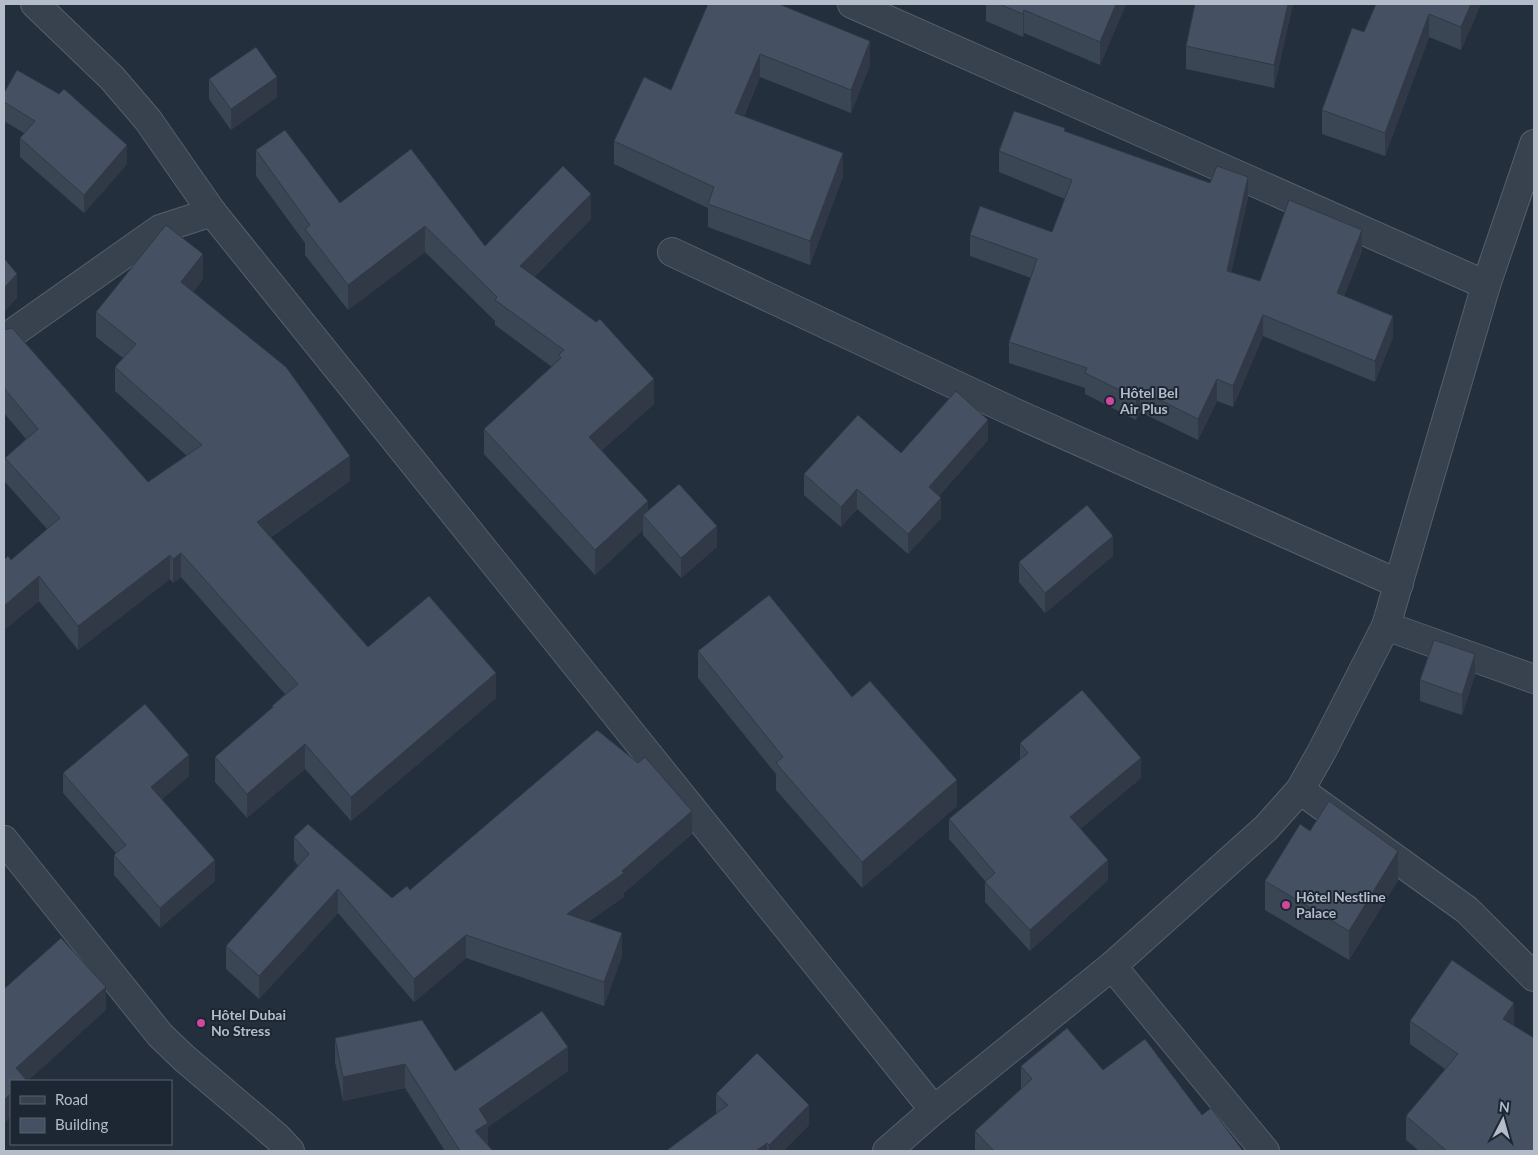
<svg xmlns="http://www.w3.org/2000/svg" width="1538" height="1155" font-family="Lato,sans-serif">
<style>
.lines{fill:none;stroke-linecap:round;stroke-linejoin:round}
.minor-casing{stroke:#565f6c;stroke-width:30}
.minor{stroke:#38414e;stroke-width:28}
.wall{fill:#3b4654}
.shaded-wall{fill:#303945}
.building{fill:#455162;stroke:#303945}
.hotel-dot{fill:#d1479c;stroke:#1d2633;stroke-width:2}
.labels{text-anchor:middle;stroke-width:4;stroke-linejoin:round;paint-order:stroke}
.poi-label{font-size:14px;font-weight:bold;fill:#b4bcc9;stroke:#1d2633;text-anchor:start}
</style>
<rect width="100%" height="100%" fill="#242f3e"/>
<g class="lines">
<!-- minor casing -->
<g class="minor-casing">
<g id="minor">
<path d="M35,4L112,78L148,120L212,212L934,1110"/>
<path d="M852,4L1486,285"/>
<path d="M672,252L1011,411L1399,584"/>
<path d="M4,339L160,229L212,212"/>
<path d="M1386,626L1534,679"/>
<path d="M1300,790L1467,910L1534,977"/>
<path d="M4,840L160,1035L184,1058L277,1137L290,1151"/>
<path d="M1112,966L1265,1151"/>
<path d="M887,1151L934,1110L1112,966L1266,828L1300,790L1322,751L1386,626L1486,285L1534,144"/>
</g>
</g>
<!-- minor -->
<use href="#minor" class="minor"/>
</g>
<!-- wall -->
<g class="wall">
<path d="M784,4V6L870,65L851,113L760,77L744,116L843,176L810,265L708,227V208L614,164V141L671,90Z"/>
<path d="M986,4H1126L1100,65L1024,33L1023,37L986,21Z"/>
<path d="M1293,4L1274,88L1186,69V46Z"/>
<path d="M1376,4H1481L1461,50L1429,37L1385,156L1322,134V110L1364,32Z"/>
<path d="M209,79L277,97L231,130L209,99Z"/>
<path d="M4,93L127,164L84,213L20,157V138L24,133L4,121Z"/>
<path d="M1065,131L1248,198L1231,273L1260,281L1362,251L1344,296L1393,337L1375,382L1263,336L1233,407L1217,401L1198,440L1140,412L1136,420L1085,394V388L1009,363V342L1031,278L970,256V235L1052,232L1065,199L999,172V151Z"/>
<path d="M411,149L485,246L591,219L534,277L654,404L601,451L648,511L717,547L681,578L643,535V530L595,575L484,454V429L552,367L495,325V321L425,252L348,310L305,255V243L256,176V150L340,203Z"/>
<path d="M203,279L193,292L350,481L271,537L368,647L496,698L351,821L305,769L247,818L215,782V757L272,708V706L285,694L181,577L173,583L170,579L78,650L39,601L4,630V560H11L47,529L5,482V458L26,439L4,413V330L148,482L187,456L115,391V367L123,358L96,337V312Z"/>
<path d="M988,440L939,496L941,518L908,554L857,509L841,527L804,495V474L901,453Z"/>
<path d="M1113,556L1045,613L1019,582V562Z"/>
<path d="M698,651L852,697L957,806L862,888L776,790V774L698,678Z"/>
<path d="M1475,675L1462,715L1420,701V680Z"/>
<path d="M1020,743L1141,778L1080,829L1108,880L1030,951L985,902V881L949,839V819L1020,760Z"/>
<path d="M638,763L692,834L624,893V897L589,921L622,956L604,1006L466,958L414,1002L338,913L259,999L226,969V946L298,866L294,860V837L392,898L410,890Z"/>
<path d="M63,773L189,776L162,799L215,881L160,928L114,875V855L116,853L63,793Z"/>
<path d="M1310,831L1398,880L1349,960L1265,910V881Z"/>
<path d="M1410,1021L1514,1026L1534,1151H1419L1406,1140V1116L1445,1069L1410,1044Z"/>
<path d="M335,1038L455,1071H568L488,1127V1146L493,1151H445L405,1088L343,1101L335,1062Z"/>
<path d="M1021,1066L1103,1070L1202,1115L1243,1151H975V1131L1021,1089Z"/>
<path d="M716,1094L809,1125L783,1151H666L716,1114Z"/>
</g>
<!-- shaded-wall -->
<g class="shaded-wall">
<path d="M1116,4H1126L1100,65V42Z"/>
<path d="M1288,4H1293L1274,88V65Z"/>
<path d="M1471,4H1481L1461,50V27Z"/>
<path d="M1024,10V33L1023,37V14Z"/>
<path d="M1429,14V37L1385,156V133Z"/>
<path d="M870,41V65L851,113V90Z"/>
<path d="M760,54V77L735,136V113Z"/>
<path d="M277,77V97L231,130V109Z"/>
<path d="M127,145V164L84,213V195Z"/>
<path d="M843,153V176L810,265V241Z"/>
<path d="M1248,177V198L1227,292V271Z"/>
<path d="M591,194V219L520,292V266Z"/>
<path d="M425,226V252L348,310V285Z"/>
<path d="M1362,230V251L1337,314V293Z"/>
<path d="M203,254V279L181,306V282Z"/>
<path d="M17,274V298L4,312V288Z"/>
<path d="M1263,315V336L1233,407V386Z"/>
<path d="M1393,316V337L1375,382V361Z"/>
<path d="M654,379V404L589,462V437Z"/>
<path d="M1217,379V401L1198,440V419Z"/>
<path d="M1140,390V412L1136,420V398Z"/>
<path d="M988,420V440L929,507V487Z"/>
<path d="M350,456V481L257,546V522Z"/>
<path d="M857,489V509L841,527V507Z"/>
<path d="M941,498V518L908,554V534Z"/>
<path d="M648,501V520L643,515V530L595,575V550Z"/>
<path d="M717,526V547L681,578V558Z"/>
<path d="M1113,536V556L1045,613V593Z"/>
<path d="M181,553V577L173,583V559Z"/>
<path d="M170,555V579L78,650V626Z"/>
<path d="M39,576V601L4,630V606Z"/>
<path d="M1475,654V675L1462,715V695Z"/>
<path d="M496,673V698L351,821V797Z"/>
<path d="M305,744V769L247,818V794Z"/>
<path d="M189,755V776L151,808V787Z"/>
<path d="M1141,758V778L1070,837V817Z"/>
<path d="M957,780V806L862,888V862Z"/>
<path d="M692,811V834L624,893V897L567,937V914L622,871Z"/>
<path d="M1398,851V880L1349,960V931Z"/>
<path d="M215,860V881L160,928V908Z"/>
<path d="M1108,860V880L1030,951V930Z"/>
<path d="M338,889V913L259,999V976Z"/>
<path d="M622,933V956L604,1006V982Z"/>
<path d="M466,935V958L414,1002V979Z"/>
<path d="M106,987V1010L28,1081H16V1068Z"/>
<path d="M1514,1003V1026L1503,1019Z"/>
<path d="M568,1047V1071L488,1127V1147L475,1131L479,1109Z"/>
<path d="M405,1064V1088L343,1101V1077Z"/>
<path d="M11,1093V1117L4,1123V1100Z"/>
<path d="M809,1105V1125L783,1151H769V1145Z"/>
<path d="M767,1143V1151H756Z"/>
</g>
<!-- building -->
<g class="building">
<path d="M708,4H781V5L870,41L851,90L760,54L735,113L843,153L810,241L708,204L714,187L614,141L644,77L671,90Z"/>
<path d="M999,4H1116L1100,42L1024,10L1023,14Z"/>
<path d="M1195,4H1288L1274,65L1186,46Z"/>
<path d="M1376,4H1471L1461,27L1429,14L1385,133L1322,110L1352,28L1364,32Z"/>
<path d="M256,47L277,77L231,109L209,79Z"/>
<path d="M17,70L59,94L64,89L127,145L84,195L20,138L35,121L4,102V93Z"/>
<path d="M1014,111L1065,128L1064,131L1210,183L1217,166L1248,177L1227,271L1260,281L1289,200L1362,230L1337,293L1393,316L1375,361L1263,315L1233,386L1217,379L1198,419L1140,390L1136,398L1085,373L1087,368L1009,342L1037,259L970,235L980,206L1052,232L1072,180L999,151Z"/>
<path d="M285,130L340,203L411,149L485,246L563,166L591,194L520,266L596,322L600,319L654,379L589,437L648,501L595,550L484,429L561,358L559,355L564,350L495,300L497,297L425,226L348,285L305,229L310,225L256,150Z"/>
<path d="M166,225L203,254L181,282L286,367L350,456L257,522L368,647L429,596L496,673L351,797L305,744L247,794L215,757L273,707L272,706L298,684L181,553L173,559L170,555L78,626L39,576L4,606V560L8,556L11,560L60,518L5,458L38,429L4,388V330L12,328L148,482L202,445L115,367L136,344L96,312Z"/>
<path d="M4,258L17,274L4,288Z"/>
<path d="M956,391L988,420L929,487L941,498L908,534L857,489L841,507L804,474L858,415L901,453Z"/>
<path d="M679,484L717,526L681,558L643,515Z"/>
<path d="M1087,505L1113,536L1045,593L1019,562Z"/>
<path d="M769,595L852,697L870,681L957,780L862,862L776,763L783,757L698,651Z"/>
<path d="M1434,640L1475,654L1462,695L1420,680Z"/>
<path d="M1082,690L1141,758L1070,817L1108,860L1030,930L985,882L995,873L949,819L1028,753L1020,743Z"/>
<path d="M145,704L189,755L151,787L215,860L160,908L114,855L126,845L63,773Z"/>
<path d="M597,730L638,763L645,757L692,811L622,871L624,873L567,914L622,933L604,982L466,935L414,979L338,889L259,976L226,946L309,854L294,837L308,824L392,898L407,886L410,890Z"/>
<path d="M1329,801L1398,851L1349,931L1265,881L1300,824L1310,831Z"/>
<path d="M61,938L106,987L16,1068L27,1081H11V1093L4,1100V989Z"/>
<path d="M1452,960L1514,1003L1503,1019L1534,1038V1151H1447L1406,1116L1458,1054L1410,1021Z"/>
<path d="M542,1011L568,1047L479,1109L488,1123L475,1131L493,1151H460L405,1064L343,1077L335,1038L422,1020L455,1071Z"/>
<path d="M1067,1028L1103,1070L1145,1039L1202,1115L1211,1108L1243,1151H994L975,1131L1032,1079L1021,1066Z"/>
<path d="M757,1053L809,1105L769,1145L767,1143L756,1151H666L728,1105L716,1094Z"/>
</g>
<!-- markers -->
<g class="hotel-dot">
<circle cx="1110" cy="401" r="5"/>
<circle cx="1286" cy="905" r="5"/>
<circle cx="201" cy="1023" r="5"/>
</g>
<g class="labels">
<!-- poi labels -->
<g class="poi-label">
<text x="1120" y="398">Hôtel Bel<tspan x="1120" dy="16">Air Plus</tspan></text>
<text x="1296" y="902">Hôtel Nestline<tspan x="1296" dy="16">Palace</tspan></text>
<text x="211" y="1020">Hôtel Dubai<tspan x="211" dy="16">No Stress</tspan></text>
</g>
</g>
<!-- border -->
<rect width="1538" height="1155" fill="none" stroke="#b4bcc9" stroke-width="10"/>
<!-- legend -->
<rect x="10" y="1080" width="162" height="65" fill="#1d2633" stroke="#59626f"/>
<rect x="20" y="1096" width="25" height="8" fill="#38414e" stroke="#59626f"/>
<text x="55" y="1105" font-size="15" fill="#b4bcc9">Road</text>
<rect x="20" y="1118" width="25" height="15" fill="#455162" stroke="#59626f"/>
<text x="55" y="1130" font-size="15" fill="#b4bcc9">Building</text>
<!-- north arrow -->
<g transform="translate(1503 1120) rotate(6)" stroke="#1d2633" stroke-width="4" paint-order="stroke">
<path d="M0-4L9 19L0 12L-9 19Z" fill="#b4bcc9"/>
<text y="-8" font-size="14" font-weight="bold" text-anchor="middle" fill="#b4bcc9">N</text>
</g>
</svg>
